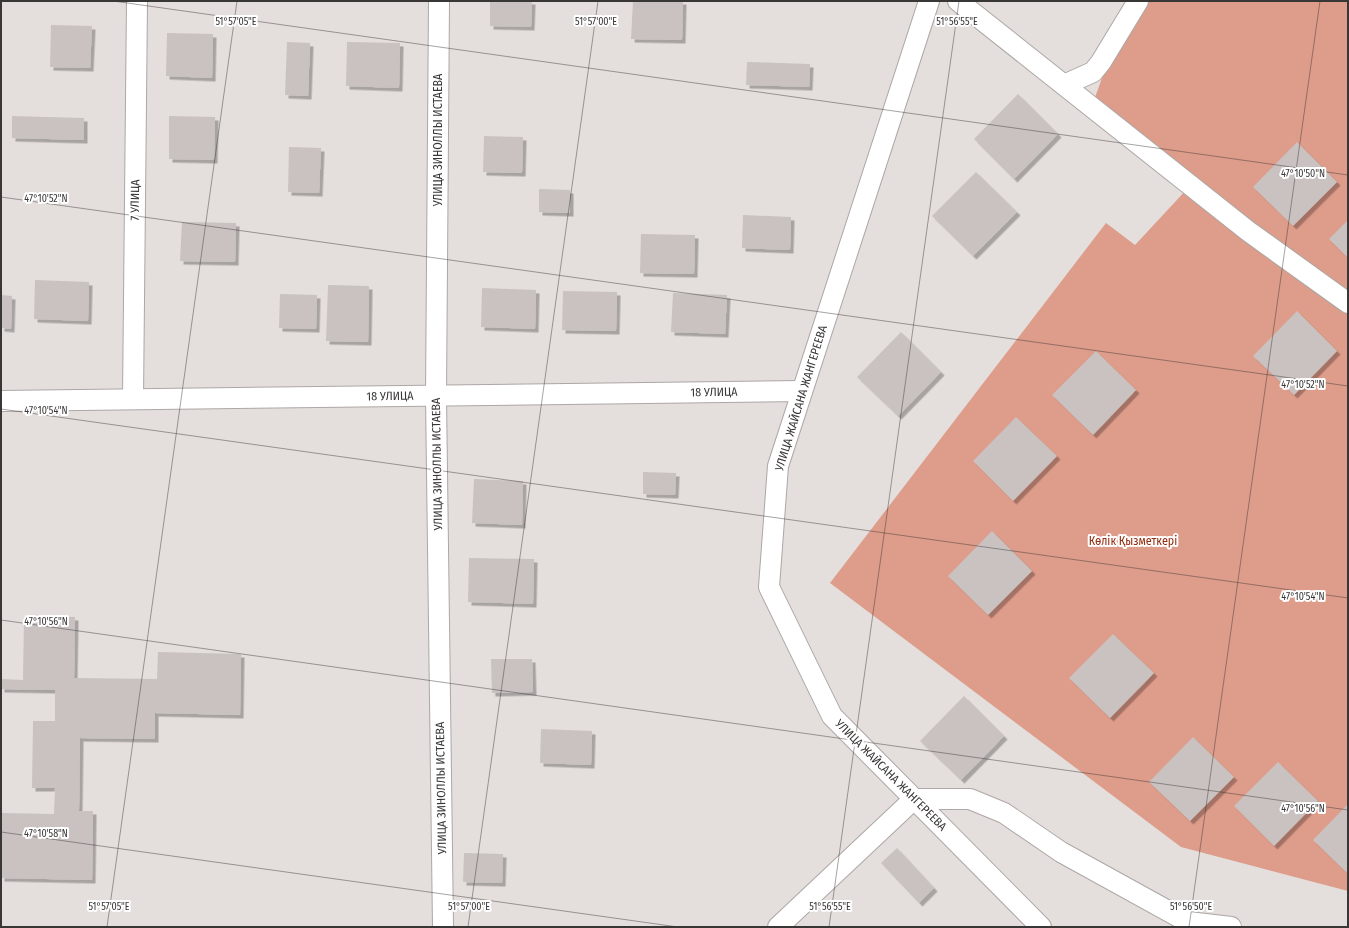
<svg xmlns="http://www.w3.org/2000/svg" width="1349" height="928" font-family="'Fira Sans Condensed',sans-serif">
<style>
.green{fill:#de9c8a}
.building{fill:#c9c2c1;filter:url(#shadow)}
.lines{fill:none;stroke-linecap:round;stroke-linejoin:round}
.minor-casing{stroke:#ada7a5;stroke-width:22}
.minor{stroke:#fff;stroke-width:20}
.ticks{fill:none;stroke:#393636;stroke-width:1;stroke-opacity:0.45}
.labels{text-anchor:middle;stroke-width:4;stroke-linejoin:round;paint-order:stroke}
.street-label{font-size:12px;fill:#393636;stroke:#fff}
.park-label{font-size:12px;fill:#942d10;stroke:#fff}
.ticks-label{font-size:10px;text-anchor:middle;fill:#393636;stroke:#fff;stroke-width:4;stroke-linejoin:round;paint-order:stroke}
</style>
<defs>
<filter id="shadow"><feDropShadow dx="3.5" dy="3.5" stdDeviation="0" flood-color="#0004"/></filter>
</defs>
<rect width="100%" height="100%" fill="#e4dedc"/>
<!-- green -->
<path class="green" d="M1137,1H1348V891L1181,847L830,583L1106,223L1135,245L1188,188L1093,103L1120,28Z"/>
<!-- building -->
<g class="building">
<path d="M490,1H532L531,27L490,26Z"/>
<path d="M633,1H683L682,40L631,39Z"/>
<path d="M51,25L92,26L90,68L50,67Z"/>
<path d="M167,33L213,34L212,78L166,76Z"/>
<path d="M287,42L310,43L308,96L285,95Z"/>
<path d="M347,42L400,43L399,88L346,86Z"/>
<path d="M747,62L810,64L809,87L746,85Z"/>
<path d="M1018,94L1058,134L1014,179L974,139Z"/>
<path d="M12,116L84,118V140L12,138Z"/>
<path d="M169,116L215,117L214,160L169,159Z"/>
<path d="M484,136L523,137L522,173L483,172Z"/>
<path d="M1297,142L1337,182L1293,226L1253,187Z"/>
<path d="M289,147L321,148L319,193L288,192Z"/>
<path d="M976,172L1017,212L973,256L932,216Z"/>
<path d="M539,189L570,190V213L539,212Z"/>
<path d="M743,215L791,217L790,250L742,248Z"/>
<path d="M1348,220V258L1329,239Z"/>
<path d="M182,222L236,223L235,262L180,261Z"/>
<path d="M641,234L695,235L694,274L640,273Z"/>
<path d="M35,280L89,282L88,321L34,319Z"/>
<path d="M328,285L369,286L368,342L326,341Z"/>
<path d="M482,288L536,290L535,329L481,327Z"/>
<path d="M563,291L617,292L616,331L562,330Z"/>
<path d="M673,293L727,295L725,334L671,332Z"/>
<path d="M280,294L317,295L316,329L279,328Z"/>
<path d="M1,295L12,296L11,329L1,328Z"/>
<path d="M1297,311L1337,351L1294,395L1253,356Z"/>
<path d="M901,332L941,372L898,416L857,377Z"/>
<path d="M1096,351L1136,390L1093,435L1052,395Z"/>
<path d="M1016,417L1057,456L1013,501L973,461Z"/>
<path d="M643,472L676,473L675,495L643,494Z"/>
<path d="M474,479L523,481L522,525L472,523Z"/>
<path d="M992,531L1032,571L988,615L948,576Z"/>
<path d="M469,558L534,559L533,604L468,602Z"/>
<path d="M24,616L75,617L74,678L157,679L158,652L241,654L240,715L155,713V739L80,738L79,811H93L92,880L1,878V813L54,814L55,788H32L33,721H55V690L1,689V679L23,680Z"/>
<path d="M1113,634L1154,673L1110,718L1069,678Z"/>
<path d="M491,659H532L533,692L492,693Z"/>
<path d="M964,696L1004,736L961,780L920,741Z"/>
<path d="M541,729L592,731L591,765L540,763Z"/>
<path d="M1193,737L1234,777L1190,821L1149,782Z"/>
<path d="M1278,762L1318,801L1274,846L1234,806Z"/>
<path d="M1348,804V874L1313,840Z"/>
<path d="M897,848L934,888L919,903L881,863Z"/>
<path d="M464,853L503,854L502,883L463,882Z"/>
</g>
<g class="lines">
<!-- minor casing -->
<g class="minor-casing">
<g id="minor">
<path d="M439,1L436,396L443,927"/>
<path d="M929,1L778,466L769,587L832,716L1041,927"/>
<path d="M958,1L1248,231L1348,303"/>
<path d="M1064,85L1093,72L1101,62L1138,1"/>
<path d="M133,399L137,1"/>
<path d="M1,401L802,391"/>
<path d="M778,927L914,799H970L1004,813L1061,852L1188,922L1231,927"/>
</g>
</g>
<!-- minor -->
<use href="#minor" class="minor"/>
</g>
<!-- ticks -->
<path class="ticks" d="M113,1L1348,175M1,197L1348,386M1,409L1348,598M1,620L1348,810M1,832L678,927M107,927L237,1M468,927L598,1M829,927L959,1M1189,927L1320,1"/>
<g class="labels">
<!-- street labels -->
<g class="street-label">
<text transform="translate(438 140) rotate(-90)" y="4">УЛИЦА ЗИНОЛЛЫ ИСТАЕВА</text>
<text transform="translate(135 200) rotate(-89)" y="4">7 УЛИЦА</text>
<text transform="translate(714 392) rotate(-1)" y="4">18 УЛИЦА</text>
<text transform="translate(390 396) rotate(-1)" y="4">18 УЛИЦА</text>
<text transform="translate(801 398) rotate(-73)" y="4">УЛИЦА ЖАЙСАНА ЖАНГЕРЕЕВА</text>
<text transform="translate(437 464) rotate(-91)" y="4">УЛИЦА ЗИНОЛЛЫ ИСТАЕВА</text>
<text transform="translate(891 775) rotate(45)" y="4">УЛИЦА ЖАЙСАНА ЖАНГЕРЕЕВА</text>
<text transform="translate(441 788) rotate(-91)" y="4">УЛИЦА ЗИНОЛЛЫ ИСТАЕВА</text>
</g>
<!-- park labels -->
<g class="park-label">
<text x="1133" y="545">Көлік Қызметкері</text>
</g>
</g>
<g class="ticks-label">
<text x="236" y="25">51°57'05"E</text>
<text x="596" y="25">51°57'00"E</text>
<text x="957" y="25">51°56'55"E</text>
<text x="1303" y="177">47°10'50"N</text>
<text x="46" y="202">47°10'52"N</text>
<text x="1303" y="388">47°10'52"N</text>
<text x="46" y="414">47°10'54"N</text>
<text x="1303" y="600">47°10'54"N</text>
<text x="46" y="625">47°10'56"N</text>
<text x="1303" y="812">47°10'56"N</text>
<text x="46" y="837">47°10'58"N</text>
<text x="109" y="910">51°57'05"E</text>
<text x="469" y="910">51°57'00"E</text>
<text x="830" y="910">51°56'55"E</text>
<text x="1191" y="910">51°56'50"E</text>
</g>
<!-- border -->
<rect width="1349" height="928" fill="none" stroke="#393636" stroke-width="4"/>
</svg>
